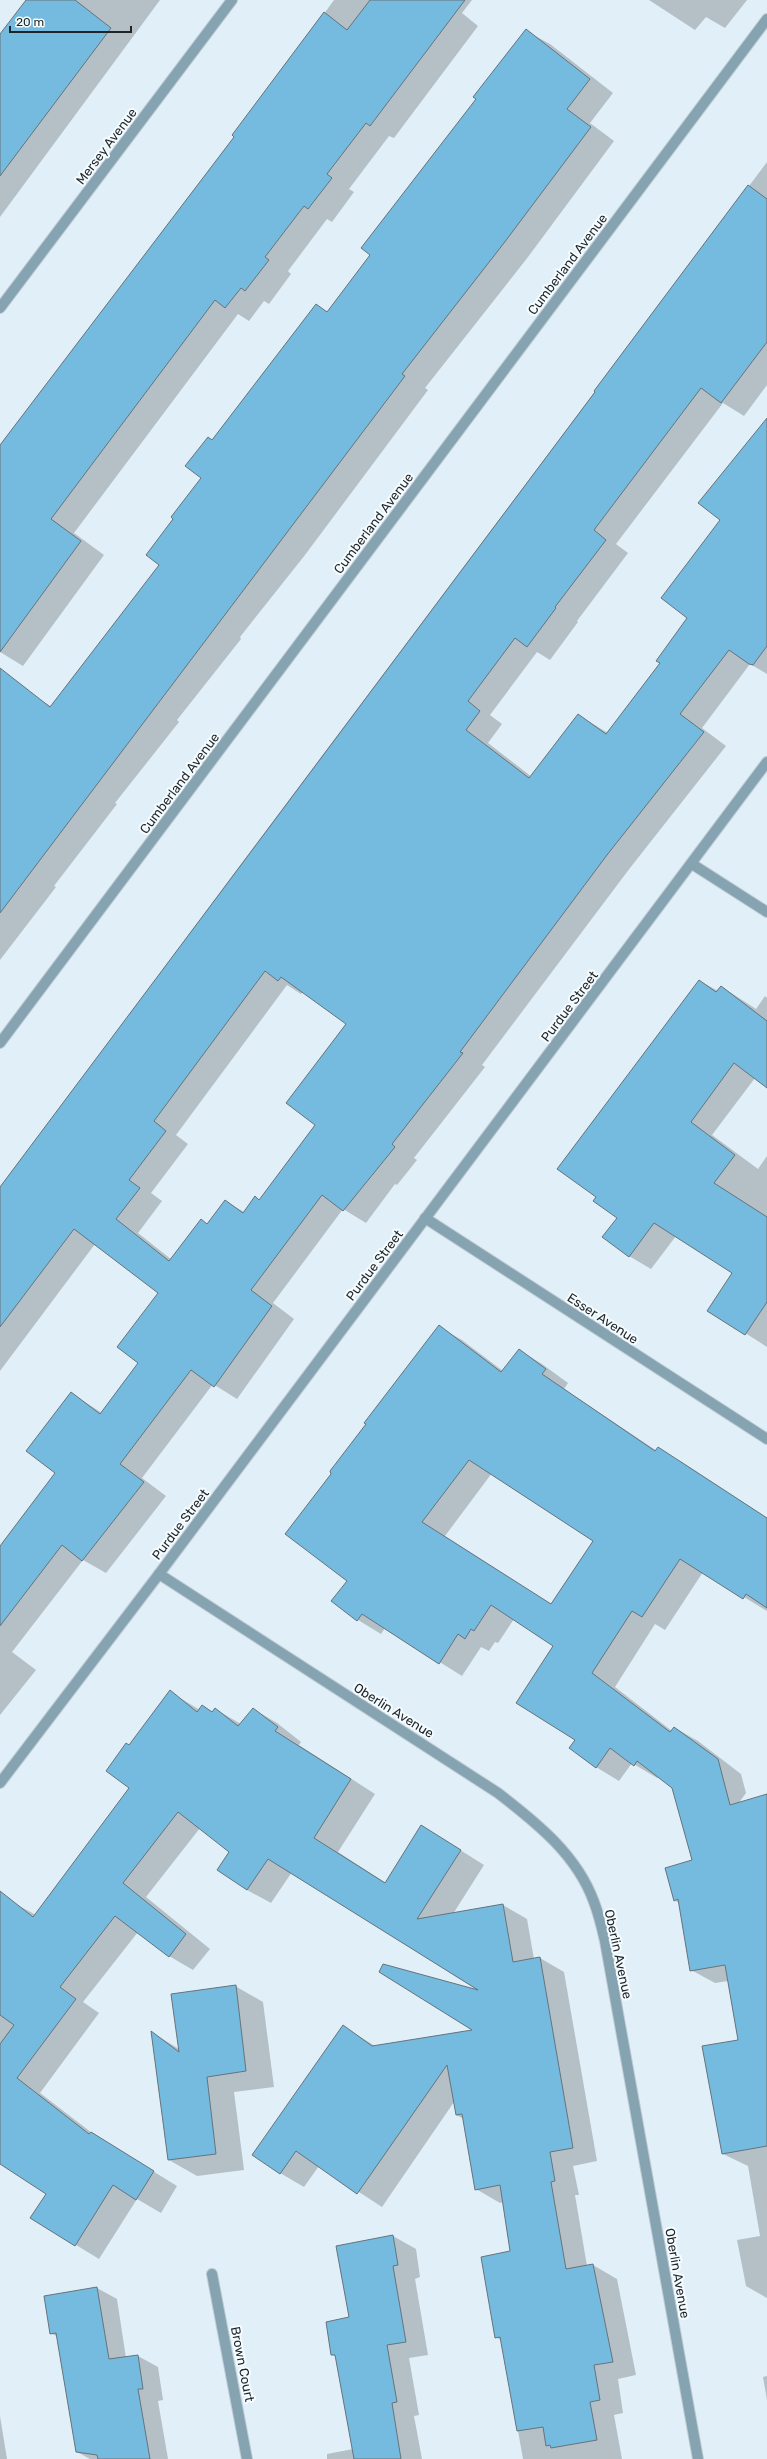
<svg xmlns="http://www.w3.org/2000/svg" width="767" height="2459" font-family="Rubik,sans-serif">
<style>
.shadow{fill:#0003;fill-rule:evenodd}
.building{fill:#75bbdf;stroke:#66737b;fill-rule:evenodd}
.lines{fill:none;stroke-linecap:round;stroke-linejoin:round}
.minor-casing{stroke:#becbd2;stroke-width:12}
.minor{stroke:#86a3b2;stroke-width:10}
.labels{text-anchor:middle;stroke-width:4;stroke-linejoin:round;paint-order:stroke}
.street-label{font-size:13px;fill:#1e2427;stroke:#f5fcff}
</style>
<rect width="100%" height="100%" fill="#e1f0f8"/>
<!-- shadow -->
<g class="shadow">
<path d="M27,0H160L0,217V36Z"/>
<path d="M334,0H472L462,13L478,26L394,138L389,136L349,189L354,192L332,222L327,219L288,271L291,274L269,304L264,301L249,321L238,314L74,533L104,555L23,666L0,652V446L235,136Z"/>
<path d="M649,0H747L725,28L706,17L695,30Z"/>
<path d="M526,31L550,44L613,93L590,123L614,141L528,257L425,388L428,390L305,555L240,637L241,639L177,720L179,722L115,803L117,804L54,886L56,887L0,960V743L36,697L52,707L161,565L203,478L213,441L316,305L328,312L371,255Z"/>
<path d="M767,162V385L744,416L723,403L616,544L628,553L577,621L578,622L550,660L537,652L490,715L502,724L488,743L532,777L578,715L608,733L661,663L689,618L722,519L767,448V674L750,664L702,728L726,746L630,868L482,1065L485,1067L414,1158L417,1160L397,1185L395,1184L366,1223L343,1209L273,1303L294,1319L237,1399L213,1384L142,1478L166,1496L138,1532L106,1573L83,1560L12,1652L36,1670L0,1715V1546L56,1473L71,1393L102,1413L139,1363L159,1293L95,1244L0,1371V1187L99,1058L98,1057L250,852ZM287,985L301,994L303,992L347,1024L316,1125L260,1200L255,1198L244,1212L225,1201L208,1225L172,1260L138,1233L162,1201L151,1193L188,1144L176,1135Z"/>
<path d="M700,981L718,991L722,987L756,1009L765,996L767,998V1087L755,1078L712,1135L758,1169L767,1156V1347L709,1310L733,1273L676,1236L651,1269L629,1256L618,1218Z"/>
<path d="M439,1327L462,1340L503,1371L519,1350L542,1364L568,1383L564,1389L657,1451L658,1449L682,1462L767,1518V1611L703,1572L665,1630L655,1624L615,1687L672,1731L675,1728L698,1741L741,1774L746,1793L738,1804L767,1795V2298L746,2286L737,2240L760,2236L748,2166L723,2154L739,2041L728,1981L715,1983L691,1970L679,1903L674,1900L694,1861L673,1787L659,1777L657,1778L632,1763L619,1781L596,1767L576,1740L554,1645L514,1619L498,1643L495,1642L489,1651L481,1647L462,1676L385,1628L381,1634L358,1620L332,1601L348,1581L332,1474ZM492,1473L594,1540L552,1605L445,1536Z"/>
<path d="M170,1692L200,1710L203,1706L213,1712L215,1709L241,1724L253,1709L277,1723L301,1742L299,1745L375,1794L338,1852L386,1883L422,1826L484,1865L453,1914L503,1905L527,1919L534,1959L540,1958L564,1972L597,2161L573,2166L579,2195H575L587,2266L593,2265L617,2279L636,2375L618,2379L623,2413L614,2415L622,2459H523L502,2341L496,2337L511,2252L503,2202L500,2203L476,2189L464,2119L456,2115L454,2102L382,2207L319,2166L304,2187L280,2173L343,2026L375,2046L475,2031L482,1993L292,1872L271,1903L247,1890L231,1851L200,1828L146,1897L210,1949L193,1970L169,1956L138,1932L83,2002L99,2013L40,2093L96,2136L177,2186L161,2213L137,2199L99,2259L32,2218L47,2193L0,2162V1918L12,1902L36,1915L131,1788L129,1746Z"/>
<path d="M235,1986L263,2002L274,2087L234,2092L244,2170L197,2176L169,2160L153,2033L179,2049Z"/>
<path d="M393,2236L416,2249L420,2277L415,2279L428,2355L409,2358L419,2415L414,2416L422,2459H327V2454L353,2449L336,2357L332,2354Z"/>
<path d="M97,2288L117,2299L126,2358L138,2356L158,2367L163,2400L158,2401L168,2459H90L77,2452L58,2337L51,2333Z"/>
<path d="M767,2376V2400L763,2377Z"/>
<path d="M0,2416L7,2459H0Z"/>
</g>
<!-- building -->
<g class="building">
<path d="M26,0H75L111,28L0,176V34Z"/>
<path d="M370,0H465L370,126L366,123L327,174L332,178L308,209L304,206L265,257L269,260L245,291L241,288L225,308L215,300L51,519L81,541L0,652V445L234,137L232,135L324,12L347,30Z"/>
<path d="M526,29L590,79L567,109L591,127L504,243L402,374L405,376L0,913V668L50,707L159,565L146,555L173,519L171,517L201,478L185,466L208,437L212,440L316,304L327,312L370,255L361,248L476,99L473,97Z"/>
<path d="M748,185L767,199V342L721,403L701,388L594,530L606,540L555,607L556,608L527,647L515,638L468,701L480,711L466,730L529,778L578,714L606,734L660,663L656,661L687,618L661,598L720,520L698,503L767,418V646L753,665L749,664L729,650L680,714L704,732L607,855L460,1052L463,1053L392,1144L395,1147L343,1211L322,1195L251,1290L272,1306L214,1387L191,1370L120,1464L144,1482L82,1561L62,1545L0,1626V1546L55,1473L26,1451L71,1392L100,1414L138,1363L117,1347L158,1293L74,1229L0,1327V1187L595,392L594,391ZM265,971L278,981L281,977L346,1024L286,1103L315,1125L259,1200L255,1196L243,1213L225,1200L207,1224L201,1219L169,1261L116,1219L140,1188L129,1180L166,1131L154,1121Z"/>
<path d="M699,980L716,992L721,986L767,1021V1088L734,1063L691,1122L735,1155L714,1183L767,1217V1302L745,1335L707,1311L732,1273L654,1223L629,1257L602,1237L617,1218L593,1201L596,1197L557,1169Z"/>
<path d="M439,1325L501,1372L519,1349L546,1369L542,1374L655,1451L658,1447L767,1518V1608L746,1594L743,1599L680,1559L642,1617L632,1611L592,1673L670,1732L674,1727L718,1759L730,1805L767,1794V2146L722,2154L702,2046L738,2040L725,1965L690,1971L678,1899L674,1901L665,1868L692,1860L672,1788L637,1761L634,1766L610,1748L596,1768L569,1748L575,1740L516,1703L553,1646L491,1605L474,1631L471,1629L465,1639L458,1634L439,1664L362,1614L357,1621L331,1601L347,1581L285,1534L331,1474L330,1471L366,1424L364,1423ZM469,1460L593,1541L551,1604L422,1522Z"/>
<path d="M170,1690L197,1712L202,1705L212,1712L215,1708L238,1726L253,1708L278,1727L275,1731L351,1779L314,1838L385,1883L421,1825L461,1850L417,1919L503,1904L513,1962L540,1957L573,2148L550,2152L555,2181L551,2182L566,2269L593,2264L613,2362L594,2365L600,2400L590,2402L597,2440L551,2448L550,2445L546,2446L543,2427L517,2431L500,2337L495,2338L481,2257L510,2251L500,2185L475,2190L462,2114L456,2115L447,2065L357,2194L296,2151L280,2174L252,2155L343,2025L372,2046L472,2030L379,1972L383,1964L478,1990L268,1859L247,1890L217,1870L229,1852L178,1812L123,1883L186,1934L169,1957L115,1916L60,1987L76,1999L17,2078L89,2134L91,2132L154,2171L136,2200L113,2185L75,2246L30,2218L46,2194L0,2164V2044L14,2025L0,2015V1891L33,1917L129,1788L106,1771L126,1743L129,1745Z"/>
<path d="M236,1985L246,2071L207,2077L216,2154L168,2160L151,2031L179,2052L171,1994Z"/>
<path d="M393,2235L398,2265L393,2266L406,2342L387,2345L397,2402L392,2403L401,2459H354L335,2355H331L326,2322L349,2317L336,2246Z"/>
<path d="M97,2287L109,2359L138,2355L143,2389H138L150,2459H98L97,2455L76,2452L56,2333L50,2334L44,2296Z"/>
</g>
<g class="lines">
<!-- minor casing -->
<g class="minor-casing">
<g id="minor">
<path d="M0,308L232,0"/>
<path d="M692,864L767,912"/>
<path d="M0,1043L767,19"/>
<path d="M425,1218L767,1439"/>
<path d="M159,1574L498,1793C537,1823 577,1855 594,1902C599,1915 602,1928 605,1941L698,2459"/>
<path d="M0,1783L159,1574L767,762"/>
<path d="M212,2274L247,2459"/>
</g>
</g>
<!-- minor -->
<use href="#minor" class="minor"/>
</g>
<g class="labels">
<!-- street labels -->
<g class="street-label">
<text transform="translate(106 146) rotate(-53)" y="5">Mersey Avenue</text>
<text transform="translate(567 264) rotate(-53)" y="5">Cumberland Avenue</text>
<text transform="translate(373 523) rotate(-53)" y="5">Cumberland Avenue</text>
<text transform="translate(179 783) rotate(-53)" y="5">Cumberland Avenue</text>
<text transform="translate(569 1006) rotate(-53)" y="5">Purdue Street</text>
<text transform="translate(374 1265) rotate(-53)" y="5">Purdue Street</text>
<text transform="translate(603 1318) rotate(33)" y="5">Esser Avenue</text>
<text transform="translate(180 1524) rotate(-53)" y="5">Purdue Street</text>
<text transform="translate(394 1710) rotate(32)" y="5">Oberlin Avenue</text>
<text transform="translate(619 1954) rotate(78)" y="5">Oberlin Avenue</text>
<text transform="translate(678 2273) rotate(80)" y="5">Oberlin Avenue</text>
<text transform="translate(243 2364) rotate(79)" y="5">Brown Court</text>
</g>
</g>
<!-- scale -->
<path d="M10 26v6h121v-6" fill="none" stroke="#1e2427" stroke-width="2"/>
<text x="16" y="26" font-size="12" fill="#1e2427" stroke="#f5fcff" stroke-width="3" paint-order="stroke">20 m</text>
</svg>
